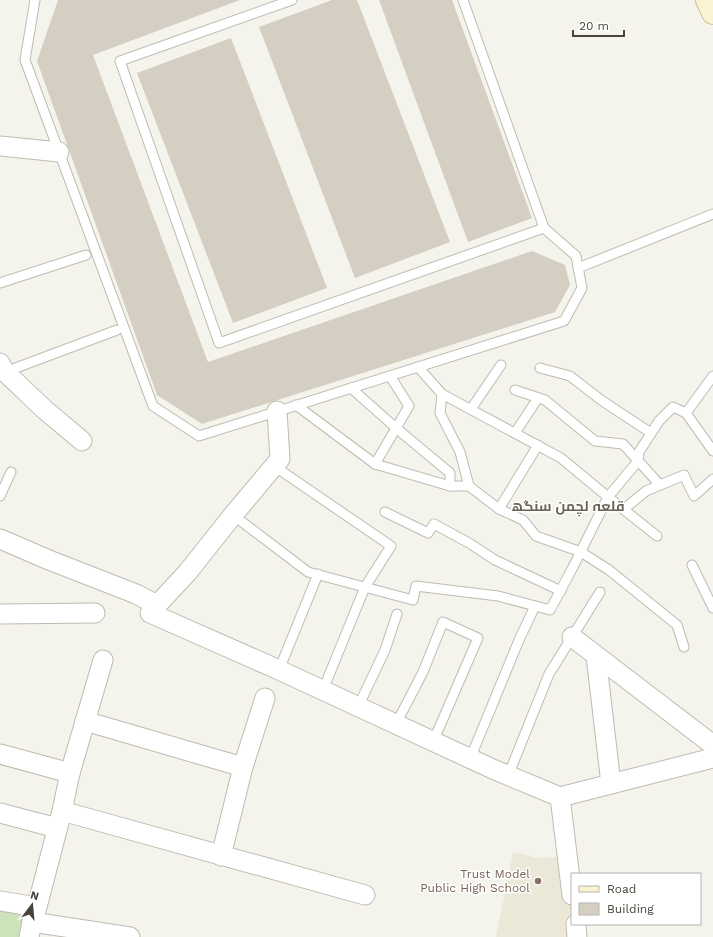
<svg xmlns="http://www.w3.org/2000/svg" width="713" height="937" font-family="'Work Sans',Cairo,sans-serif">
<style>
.education{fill:#ece8d8}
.green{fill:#cde3bb}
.building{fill:#d5cfc3}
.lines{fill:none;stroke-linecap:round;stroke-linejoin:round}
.lane-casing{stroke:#bfbbb0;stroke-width:11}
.street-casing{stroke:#bfbbb0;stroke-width:21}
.secondary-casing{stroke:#cbc4a0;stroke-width:24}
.lane{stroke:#fff;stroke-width:9}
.street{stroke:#fff;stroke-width:19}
.secondary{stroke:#f9f3d2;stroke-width:22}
.education-dot{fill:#8d6e63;stroke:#fff;stroke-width:1.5}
.labels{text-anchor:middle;stroke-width:3;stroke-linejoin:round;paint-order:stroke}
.education-label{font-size:12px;fill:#785e54;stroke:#fff;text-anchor:end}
.quarter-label{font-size:14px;font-weight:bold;fill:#6a6353;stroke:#fff}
</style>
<rect width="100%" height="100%" fill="#f4f3ec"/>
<!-- education -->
<path class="education" d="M513,852L538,858L567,856L572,904V924L575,937H496Z"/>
<!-- green -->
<path class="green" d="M0,910L25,916L21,937H0Z"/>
<!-- building -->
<g class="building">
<path d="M58,0H240L93,55L208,362L532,251L565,265L570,285L555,312L202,424L157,395L37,61Z"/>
<path d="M332,0H357L450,242L355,278L259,27Z"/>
<path d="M379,0H452L532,218L468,242Z"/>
<path d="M231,38L327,288L233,323L137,73Z"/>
</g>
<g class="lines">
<!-- lane casing -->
<g class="lane-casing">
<g id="lane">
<path d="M35,0L25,60L153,406L199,436L564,321L582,288L576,256L544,228L219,343L120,61L292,0"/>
<path d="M463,0L544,228"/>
<path d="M578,268L713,214"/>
<path d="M0,283L86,255"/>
<path d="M418,367L442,394L561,458L608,497L657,536"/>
<path d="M540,368L570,376L601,400L651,433"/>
<path d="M5,372L117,330"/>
<path d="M351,388L396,428L450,473V486H469"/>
<path d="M515,390L545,400L595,441L623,444L660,485"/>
<path d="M442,394L440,413L460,452L469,486L499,509"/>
<path d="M296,405L375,464L450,486"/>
<path d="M471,409L501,365"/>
<path d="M686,413L713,451"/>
<path d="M515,433L538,398"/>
<path d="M538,445L499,509L523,520L536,536L581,552L609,570L677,625L684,647"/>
<path d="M375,464L409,406L390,376"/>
<path d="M274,466L391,546L365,587L323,690"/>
<path d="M0,496L11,472"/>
<path d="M624,509L646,491L684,475L694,496L713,479"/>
<path d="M385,512L428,533L434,524L469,543L495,560L561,591"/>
<path d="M233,515L308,572L413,600L416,586L498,596L550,610L572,569L608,497L638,461L639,452L659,421L673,407L686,413L713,376"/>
<path d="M692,565L713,608"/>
<path d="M279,670L318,574"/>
<path d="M358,707L385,650L397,614"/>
<path d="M396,724L423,672L443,622L478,638L433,742"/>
<path d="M470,759L519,640L535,606"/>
<path d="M508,776L549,674L600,592"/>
</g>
</g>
<!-- street casing -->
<g class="street-casing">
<g id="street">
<path d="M0,146L59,152"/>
<path d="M0,363L5,372L44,409L82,441"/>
<path d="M0,539L49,560L136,594L157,605L150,613L279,670L495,770L560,797L713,758"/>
<path d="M157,605L187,573L233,515L280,459L277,411"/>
<path d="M0,614L95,613"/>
<path d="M572,637L713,745"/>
<path d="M596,656L611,784"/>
<path d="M85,721L243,767"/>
<path d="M0,754L70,773"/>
<path d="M560,797L572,895"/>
<path d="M62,811L365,895"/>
<path d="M0,813L57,828"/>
<path d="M221,856L243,767L265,698"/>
<path d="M0,901L37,907"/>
<path d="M32,922L130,937"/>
<path d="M576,924L577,937"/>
<path d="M29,937L32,922L37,907L62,811L70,773L103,660"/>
</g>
</g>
<!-- secondary casing -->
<g class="secondary-casing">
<path id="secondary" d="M707,0L713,13"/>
</g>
<!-- lane -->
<use href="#lane" class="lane"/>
<!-- street -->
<use href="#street" class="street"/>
<!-- secondary -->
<use href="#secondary" class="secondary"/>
</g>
<!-- markers -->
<circle class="education-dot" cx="538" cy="881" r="4"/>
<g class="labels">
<!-- education labels -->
<g class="education-label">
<text x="530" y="878">Trust Model<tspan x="530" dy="14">Public High School</tspan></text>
</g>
<!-- quarter labels -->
<g class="quarter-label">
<text x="568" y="511">قلعہ لچمن سنگھ</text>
</g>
</g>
<!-- legend -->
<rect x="571" y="873" width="130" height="52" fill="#ffffff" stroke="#b6b4b1"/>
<rect x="579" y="886" width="20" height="6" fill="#f9f3d2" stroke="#b6b4b1"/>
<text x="607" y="893" font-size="12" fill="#48443b">Road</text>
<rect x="579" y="903" width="20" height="12" fill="#d5cfc3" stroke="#b6b4b1"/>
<text x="607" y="913" font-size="12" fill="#48443b">Building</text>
<!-- north arrow -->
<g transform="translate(32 905) rotate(16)" stroke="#ffffff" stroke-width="3" paint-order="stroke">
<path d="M0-3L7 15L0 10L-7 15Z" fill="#48443b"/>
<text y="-6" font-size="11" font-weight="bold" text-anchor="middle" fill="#48443b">N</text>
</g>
<!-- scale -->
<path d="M573 30v6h51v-6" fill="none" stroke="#48443b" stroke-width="2"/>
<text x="579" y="30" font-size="12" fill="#48443b" stroke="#ffffff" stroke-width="3" paint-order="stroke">20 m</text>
</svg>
